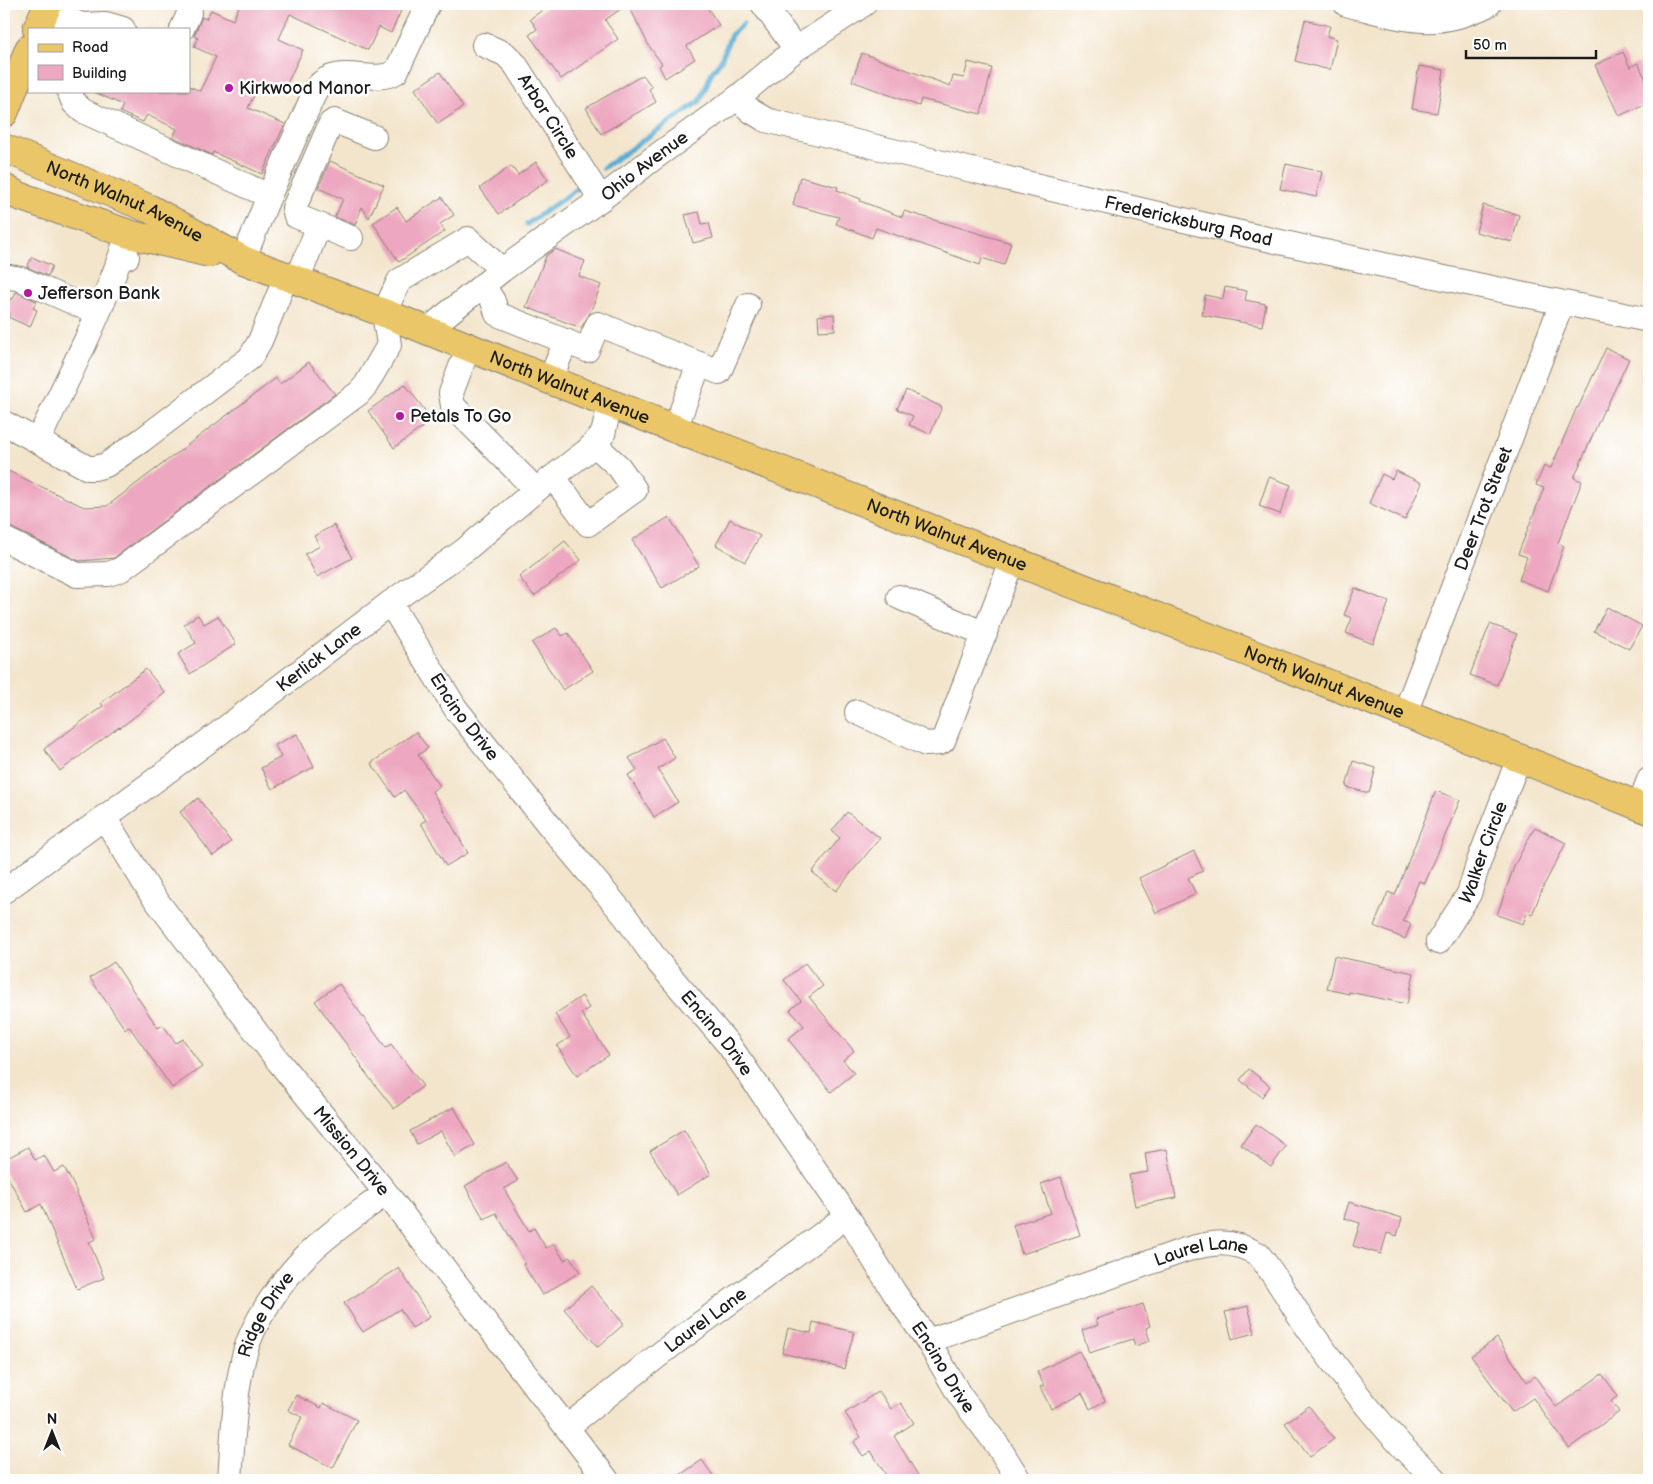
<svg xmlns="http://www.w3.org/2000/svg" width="1653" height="1484" font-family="'Balsamiq Sans',sans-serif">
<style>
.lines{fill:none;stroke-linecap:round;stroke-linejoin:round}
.stream{stroke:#56add3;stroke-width:5}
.building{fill:#eda7c0}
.minor-casing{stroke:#888074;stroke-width:26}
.major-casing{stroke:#888074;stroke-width:30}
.minor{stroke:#fff;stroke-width:24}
.major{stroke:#eac669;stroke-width:28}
.poi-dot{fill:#b5179e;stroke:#fff;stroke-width:2}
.labels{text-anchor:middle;stroke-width:5;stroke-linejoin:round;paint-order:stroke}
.poi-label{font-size:18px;fill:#1c1c1c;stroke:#fff;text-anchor:start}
.street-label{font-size:18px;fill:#1c1c1c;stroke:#fff}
</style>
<rect width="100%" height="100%" fill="#fff"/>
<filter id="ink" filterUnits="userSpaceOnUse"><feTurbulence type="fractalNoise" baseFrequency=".02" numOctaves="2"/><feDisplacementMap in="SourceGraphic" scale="10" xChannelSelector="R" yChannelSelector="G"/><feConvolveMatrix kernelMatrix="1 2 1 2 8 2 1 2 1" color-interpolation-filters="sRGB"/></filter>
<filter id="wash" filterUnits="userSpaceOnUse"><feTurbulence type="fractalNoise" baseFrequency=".0096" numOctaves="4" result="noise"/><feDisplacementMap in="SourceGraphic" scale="20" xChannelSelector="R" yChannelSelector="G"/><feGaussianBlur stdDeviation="1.12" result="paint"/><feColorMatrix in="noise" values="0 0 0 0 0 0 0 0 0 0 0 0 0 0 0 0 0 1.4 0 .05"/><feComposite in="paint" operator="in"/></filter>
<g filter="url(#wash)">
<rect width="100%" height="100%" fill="#f3e5cc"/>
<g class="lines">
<!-- stream -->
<g class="stream">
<path d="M603,168L700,101L712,72L721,60L731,35L743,24"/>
<path d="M527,224L577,189"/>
</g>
</g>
<g id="blocks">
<!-- building -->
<g class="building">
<path d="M240,4H404L391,33L379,27L368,50L290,14L279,39L303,50L284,90L261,80L248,108L285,124L262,174L213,152L212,155L173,137L177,129L147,115L143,122L120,112L123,105L92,91H189V86L200,91L216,57L194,47L198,38L194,36L202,17L206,19L211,10L233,20Z"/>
<path d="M551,4H705L719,25L687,46L695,59L665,78L659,66L662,64L649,46L628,4L605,20L618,39L561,79L529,35L537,29L530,19Z"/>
<path d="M1305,20L1330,26L1327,36L1337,39L1330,70L1295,61Z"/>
<path d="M1623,52L1630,67L1638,63L1649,86V102L1619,116L1595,65Z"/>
<path d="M862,53L950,86L953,76L964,78L968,62L992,68L981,114L921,99L919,106L852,81Z"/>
<path d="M1419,66L1444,70L1437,113L1412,109Z"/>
<path d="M440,72L463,107L438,124L415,89Z"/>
<path d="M643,75L652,87L649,89L656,102L601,134L586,108Z"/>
<path d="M330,161L384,185L369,218L362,207L355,225L335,217L343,199L318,188Z"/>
<path d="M536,162L548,180L499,214L480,188L511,166L518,175Z"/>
<path d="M1286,164L1322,172L1316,197L1280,189Z"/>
<path d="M800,177L838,187L837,190L861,199L860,201L902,217L904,211L1011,243L1004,265L982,258L980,265L876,228L872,238L836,224L839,217L793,205Z"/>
<path d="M442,197L454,215L440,224L445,231L399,262L373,223L397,207L406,221Z"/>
<path d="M1483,205L1519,215L1512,242L1476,232Z"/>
<path d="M699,212L702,224L709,223L713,238L693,243L685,215Z"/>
<path d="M555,249L585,261L579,276L601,285L590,313L581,328L526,307L546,256Z"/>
<path d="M32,257L52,266L48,276L27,267Z"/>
<path d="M1225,287L1247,291L1245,300L1266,304L1262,326L1202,315L1205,295L1223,299Z"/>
<path d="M16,292L37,301L33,308L37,310L30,327L8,317L10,313L5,311L11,298L13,299Z"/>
<path d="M834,314L835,330L819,331L818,316Z"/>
<path d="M1606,348L1629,359L1605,410L1604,409L1574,478L1582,481L1558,543L1564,546L1548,591L1519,580L1527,557L1518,554L1544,488L1536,485L1544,466L1551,468L1577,407L1578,408Z"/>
<path d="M309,362L335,394L114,558L79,561L10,527L4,525V469L84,507L107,506L276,378L280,384Z"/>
<path d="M405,384L432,420L394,448L368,411Z"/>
<path d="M906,390L942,407L930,434L909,425L913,416L897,409Z"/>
<path d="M1396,471L1422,483L1405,520L1369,503L1382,474L1392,479Z"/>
<path d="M1269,477L1291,485L1280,514L1259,506Z"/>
<path d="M669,517L699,566L662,588L632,540Z"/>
<path d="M730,519L760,536L745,562L716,545Z"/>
<path d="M334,525L352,558L317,577L305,554L320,546L314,536Z"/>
<path d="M565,541L581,560L534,596L519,577Z"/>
<path d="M1355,588L1389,602L1373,644L1346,633L1352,618L1344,615Z"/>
<path d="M1607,607L1642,626L1629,649L1594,631Z"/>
<path d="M198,615L204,624L218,616L236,644L190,674L178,654L196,643L184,624Z"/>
<path d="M1490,624L1517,634L1497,685L1470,675Z"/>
<path d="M556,628L562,636L568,633L593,671L563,690L532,643Z"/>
<path d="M146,669L165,693L120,728L119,727L60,771L44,749L103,706L101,703Z"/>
<path d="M416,732L428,748L418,755L440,786L432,791L468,853L446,866L421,823L426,820L404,790L395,797L371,763Z"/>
<path d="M297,734L314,767L272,789L261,768L281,757L275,745Z"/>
<path d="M663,738L675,758L658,769L678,802L654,817L628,775L637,770L629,758Z"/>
<path d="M1353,761L1376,768L1369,793L1346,787Z"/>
<path d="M1436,791L1460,800L1425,883L1419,881L1403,921L1411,924L1405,939L1374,926L1388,892L1395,895Z"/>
<path d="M198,798L231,842L213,856L180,812Z"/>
<path d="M847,812L880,838L836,891L812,872L840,838L832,831Z"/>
<path d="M1535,827L1566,843L1543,887L1532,915L1527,913L1523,924L1497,915L1515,864Z"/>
<path d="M1194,851L1203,871L1188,878L1196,894L1156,913L1139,878Z"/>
<path d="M1334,956L1414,973L1407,1004L1349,992V994L1327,989Z"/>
<path d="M114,962L158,1028L163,1025L176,1043L183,1039L202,1067L172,1088L129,1026L125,1029L90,978Z"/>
<path d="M805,963L823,986L809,997L854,1051L843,1060L854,1073L831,1092L788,1039L804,1026L790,1010L801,1001L784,980Z"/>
<path d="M339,984L386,1048L391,1044L423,1086L394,1109L361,1067L362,1066L315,1001Z"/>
<path d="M582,996L589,1008L581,1013L609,1055L577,1076L557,1046L570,1037L555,1014Z"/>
<path d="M1249,1069L1270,1086L1262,1097L1240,1080Z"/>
<path d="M454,1107L475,1145L455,1157L441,1131L417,1144L410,1131Z"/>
<path d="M1256,1124L1286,1146L1271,1167L1241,1145Z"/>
<path d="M684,1130L711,1174L677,1195L650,1151Z"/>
<path d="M28,1147L35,1160L44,1155L54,1172L64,1167L74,1186L96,1239L89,1242L104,1278L77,1289L41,1204L27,1212L4,1170V1160Z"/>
<path d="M1167,1149L1176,1198L1135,1206L1129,1175L1148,1172L1145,1153Z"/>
<path d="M506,1162L518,1181L504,1189L529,1231L534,1228L546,1248L554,1244L564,1260L570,1257L580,1272L542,1295L523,1264L525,1263L496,1213L484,1219L465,1186Z"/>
<path d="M1061,1177L1080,1235L1022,1254L1013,1225L1051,1213L1041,1184Z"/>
<path d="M1349,1202L1402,1218L1397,1236L1387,1233L1381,1254L1353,1246L1360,1223L1344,1218Z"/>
<path d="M399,1268L430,1317L412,1328L400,1309L363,1332L344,1303Z"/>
<path d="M591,1286L624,1324L598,1347L564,1309Z"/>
<path d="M1143,1304L1150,1326L1146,1328L1150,1341L1135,1346L1133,1339L1089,1353L1082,1330L1098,1325L1096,1319Z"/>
<path d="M1248,1306L1255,1333L1232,1339L1225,1312Z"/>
<path d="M813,1322L854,1332L844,1369L782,1353L788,1328L811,1333Z"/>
<path d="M1497,1338L1527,1382L1535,1376L1556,1407L1602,1374L1618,1396L1611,1401L1619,1412L1569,1448L1533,1398L1512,1412L1471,1356Z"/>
<path d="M1079,1351L1105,1401L1090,1409L1082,1393L1051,1409L1040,1387L1044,1385L1037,1372Z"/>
<path d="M879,1391L891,1409L901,1403L914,1423L894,1436L921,1480H889L871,1451L863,1456L854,1442L861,1437L845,1413Z"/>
<path d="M296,1395L321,1408L323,1403L357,1420L333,1468L288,1445L302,1417L288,1410Z"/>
<path d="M1309,1406L1334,1439L1310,1457L1285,1423Z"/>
<path d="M702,1460L716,1480H673Z"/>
</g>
</g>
</g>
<g filter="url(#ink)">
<use href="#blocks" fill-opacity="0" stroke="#888074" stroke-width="1"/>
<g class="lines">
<!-- minor casing -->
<g class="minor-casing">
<g id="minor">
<path d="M763,4L796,49"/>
<path d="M1346,4C1403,18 1433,32 1489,4"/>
<path d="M45,10L82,25L106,24L123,29"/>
<path d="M182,29L188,16L191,4"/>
<path id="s1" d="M484,45L505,54L515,64L601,199"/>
<path d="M69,91L74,103L83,111L269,196"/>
<path id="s2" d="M737,98L751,111L766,120C1059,192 1353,262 1649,320"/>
<path d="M351,238L296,216L294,208L331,123L335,121L374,137"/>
<path d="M243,260L269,196L317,87C339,62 371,86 396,72L428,4"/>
<path d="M4,276L21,279L97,313"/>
<path d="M297,281L319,225"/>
<path d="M483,285L493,301L497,314L587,350L598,324L699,364"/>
<path id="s3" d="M426,331L502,270L601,199L651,160L737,98L796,49L864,4"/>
<path d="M468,348L451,393L453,406L536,490"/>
<path d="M550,380L566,341"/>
<path d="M4,423L88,468H95L106,465L142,440L250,358L260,341L286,277"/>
<path d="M675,429L699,364L719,372L748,305"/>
<path d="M38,441C68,377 102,313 124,246L127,257"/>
<path d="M554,478L588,524L635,490L619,467L594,444"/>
<path d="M4,539L77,575L108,574L120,570L359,393L366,385L389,345L384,313L399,281L468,239L502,270"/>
<path d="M899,597L985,634"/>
<path id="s4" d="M390,603L456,709L549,825L625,916L658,962L729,1045L847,1216L894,1292L928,1341L960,1396L998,1446L1019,1480"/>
<path d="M857,712L926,744L939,743L943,741L1012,561"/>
<path id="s5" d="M1405,713L1562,303"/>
<path d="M1639,806L1649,780"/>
<path id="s6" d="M104,817L150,892L279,1062L386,1193L607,1480"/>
<path id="s7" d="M4,891L214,737L390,603L465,550L536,490L588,450L603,434L610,404"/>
<path id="s8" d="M1438,942L1469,894L1479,861L1519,758"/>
<path id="s9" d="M928,1341L1185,1250C1213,1242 1231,1239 1258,1254C1278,1278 1292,1306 1310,1331C1348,1383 1388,1437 1436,1480"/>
<path id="s10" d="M567,1427L673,1344L847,1216"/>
<path id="s11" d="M230,1480C233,1438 234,1397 244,1356C252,1323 280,1283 303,1259C327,1234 358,1214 386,1193"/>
</g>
</g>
<!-- major casing -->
<g class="major-casing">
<g id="major">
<path d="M37,29L48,4"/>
<path d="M4,113L29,49"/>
<path id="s12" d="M4,148L150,209L243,260L384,313L550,380L1519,758L1649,810"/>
<path d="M4,188L19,196L129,234L209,253"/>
</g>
</g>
<!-- minor -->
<use href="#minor" class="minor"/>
<!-- major -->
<use href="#major" class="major"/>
</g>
</g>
<!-- markers -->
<g class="poi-dot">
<circle cx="229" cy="88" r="5"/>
<circle cx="28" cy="293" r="5"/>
<circle cx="400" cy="416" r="5"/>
</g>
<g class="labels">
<!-- poi labels -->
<g class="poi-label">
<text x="239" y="94">Kirkwood Manor</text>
<text x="38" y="299">Jefferson Bank</text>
<text x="410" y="422">Petals To Go</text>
</g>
<!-- street labels -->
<g class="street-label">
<text dy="6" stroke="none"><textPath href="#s1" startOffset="99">Arbor Circle</textPath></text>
<text dy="6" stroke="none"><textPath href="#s3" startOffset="274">Ohio Avenue</textPath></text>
<text dy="6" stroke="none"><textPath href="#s12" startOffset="132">North Walnut Avenue</textPath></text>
<text dy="6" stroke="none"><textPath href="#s2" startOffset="471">Fredericksburg Road</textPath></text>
<text dy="6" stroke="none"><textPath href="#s12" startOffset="615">North Walnut Avenue</textPath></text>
<text dy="6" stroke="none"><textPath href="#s5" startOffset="219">Deer Trot Street</textPath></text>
<text dy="6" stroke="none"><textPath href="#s12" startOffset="1020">North Walnut Avenue</textPath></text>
<text dy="6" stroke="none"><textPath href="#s7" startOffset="392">Kerlick Lane</textPath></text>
<text dy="6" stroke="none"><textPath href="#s12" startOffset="1425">North Walnut Avenue</textPath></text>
<text dy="6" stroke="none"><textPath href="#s4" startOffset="136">Encino Drive</textPath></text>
<text dy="6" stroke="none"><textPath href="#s8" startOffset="101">Walker Circle</textPath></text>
<text dy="6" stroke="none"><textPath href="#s4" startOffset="541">Encino Drive</textPath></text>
<text dy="6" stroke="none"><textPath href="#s6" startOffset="416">Mission Drive</textPath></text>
<text dy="6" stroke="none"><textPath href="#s9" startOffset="289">Laurel Lane</textPath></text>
<text dy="6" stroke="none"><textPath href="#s11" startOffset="172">Ridge Drive</textPath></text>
<text dy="6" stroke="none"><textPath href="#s10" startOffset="175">Laurel Lane</textPath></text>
<text dy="6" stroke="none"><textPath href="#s4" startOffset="945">Encino Drive</textPath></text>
</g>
</g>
<!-- margin -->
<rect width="1653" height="1484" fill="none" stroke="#fff" stroke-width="20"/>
<!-- legend -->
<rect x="28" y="28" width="162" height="65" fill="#ffffff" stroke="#a4a4a4"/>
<rect x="38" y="44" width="25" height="8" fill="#eac669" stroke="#a4a4a4"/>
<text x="72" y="52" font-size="15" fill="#1c1c1c">Road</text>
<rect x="38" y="65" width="25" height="15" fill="#eda7c0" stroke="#a4a4a4"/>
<text x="72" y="78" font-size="15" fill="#1c1c1c">Building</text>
<!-- north arrow -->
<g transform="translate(52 1432)" stroke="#ffffff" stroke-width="4" paint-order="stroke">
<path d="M0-4L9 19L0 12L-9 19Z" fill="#1c1c1c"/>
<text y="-8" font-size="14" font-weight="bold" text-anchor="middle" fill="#1c1c1c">N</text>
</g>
<!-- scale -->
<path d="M1466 50v8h130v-8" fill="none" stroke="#1c1c1c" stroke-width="2.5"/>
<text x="1473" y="50" font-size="15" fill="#1c1c1c" stroke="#ffffff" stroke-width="4" paint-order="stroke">50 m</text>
</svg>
